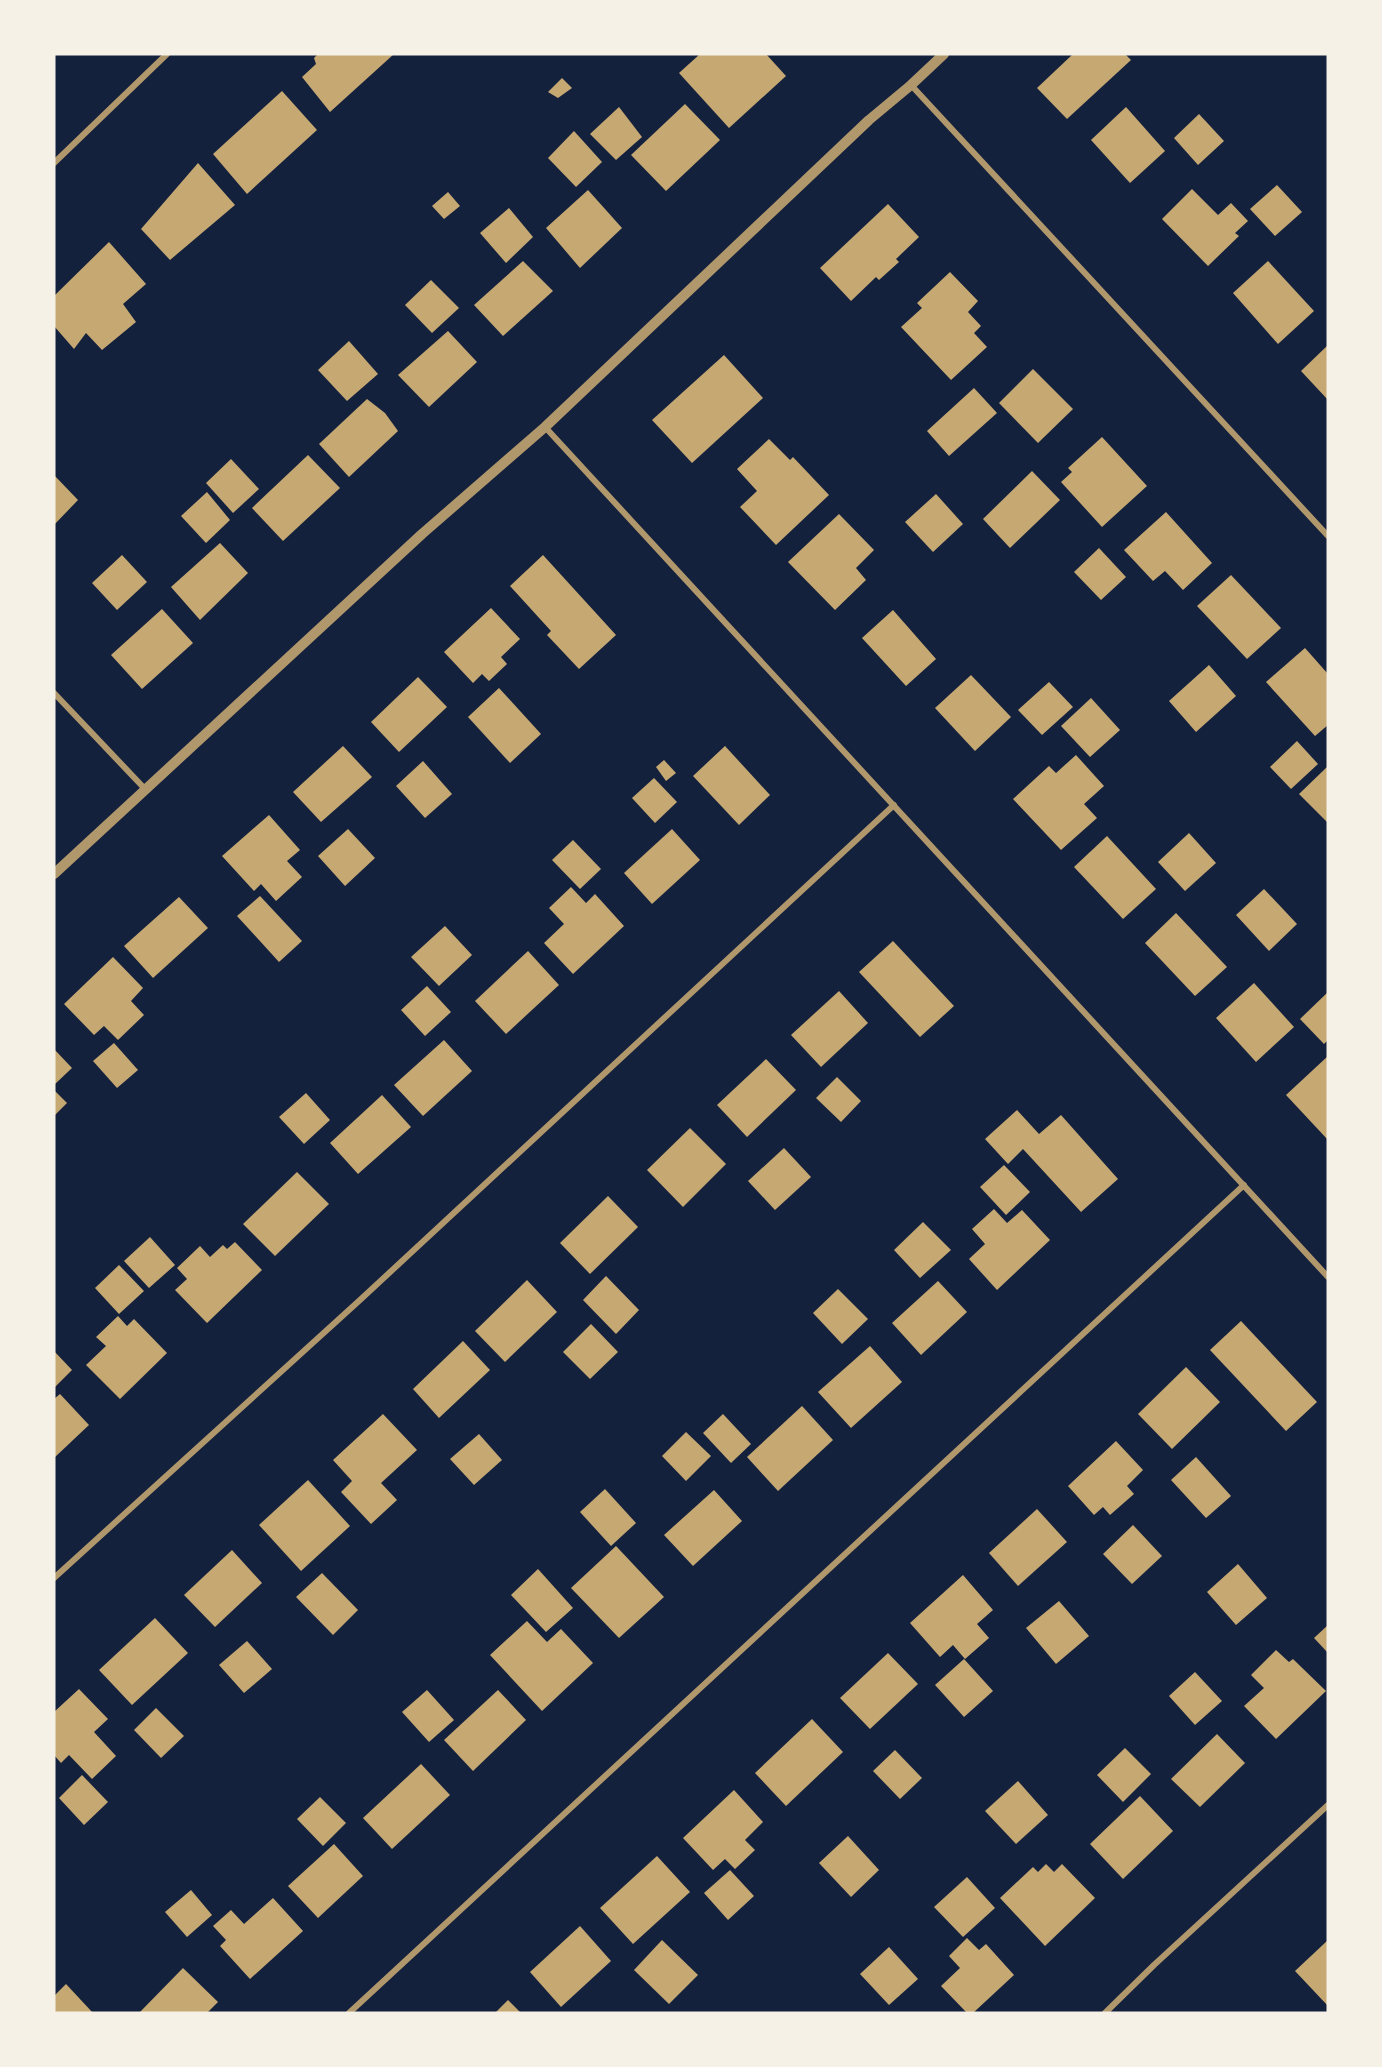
<svg xmlns="http://www.w3.org/2000/svg" width="1382" height="2067" font-family="Quicksand,sans-serif">
<style>
.building{fill:#c6a872}
.lines{fill:none;stroke-linecap:round;stroke-linejoin:round}
.minor{stroke:#b1986c;stroke-width:6}
.tertiary{stroke:#b1986c;stroke-width:10}
</style>
<rect width="100%" height="100%" fill="#14213d"/>
<!-- building -->
<g class="building">
<path d="M318,54H394L330,112L302,77L316,64L314,58Z"/>
<path d="M700,54H766L786,76L729,128L679,73Z"/>
<path d="M1073,54H1125L1131,60L1067,119L1037,88Z"/>
<path d="M562,78L572,88L558,98L548,92Z"/>
<path d="M282,91L317,130L247,194L213,154Z"/>
<path d="M685,104L720,140L666,191L631,155Z"/>
<path d="M619,107L642,137L616,160L590,134Z"/>
<path d="M1126,107L1165,151L1130,183L1091,140Z"/>
<path d="M1199,114L1224,141L1198,165L1174,138Z"/>
<path d="M574,131L602,162L576,187L548,158Z"/>
<path d="M198,163L235,205L170,260L141,229Z"/>
<path d="M1277,185L1302,212L1275,236L1250,209Z"/>
<path d="M1192,189L1218,215L1231,203L1248,221L1235,233L1239,236L1208,266L1162,219Z"/>
<path d="M588,190L622,228L580,268L546,228Z"/>
<path d="M448,192L460,206L444,219L432,206Z"/>
<path d="M888,204L919,237L896,259L899,262L879,280L876,277L851,301L820,268Z"/>
<path d="M509,208L533,237L506,263L480,233Z"/>
<path d="M109,242L146,284L123,304L136,322L102,350L86,333L74,349L54,326V296Z"/>
<path d="M523,261L553,291L503,336L474,305Z"/>
<path d="M1268,261L1314,311L1278,344L1233,293Z"/>
<path d="M950,272L978,301L968,312L981,326L974,333L987,347L951,380L901,327L922,308L917,303Z"/>
<path d="M431,280L459,308L432,333L405,305Z"/>
<path d="M448,331L477,362L429,407L398,375Z"/>
<path d="M349,341L378,374L347,401L318,370Z"/>
<path d="M1328,345V400L1301,371Z"/>
<path d="M724,355L763,398L692,463L652,420Z"/>
<path d="M1033,369L1073,409L1038,443L999,403Z"/>
<path d="M974,388L997,413L949,456L927,431Z"/>
<path d="M367,399L385,413L398,431L349,477L319,444Z"/>
<path d="M1102,437L1147,486L1102,527L1061,482L1072,472L1068,468Z"/>
<path d="M769,439L790,460L793,457L829,495L776,545L740,507L757,491L737,469Z"/>
<path d="M308,455L340,488L283,541L252,508Z"/>
<path d="M231,459L259,489L233,513L206,483Z"/>
<path d="M1032,471L1060,500L1010,548L983,519Z"/>
<path d="M54,475L78,500L54,525Z"/>
<path d="M207,492L230,520L206,543L181,516Z"/>
<path d="M936,494L963,524L933,552L905,522Z"/>
<path d="M1166,512L1212,563L1183,590L1165,571L1153,581L1124,550Z"/>
<path d="M839,514L874,550L856,568L866,580L835,610L788,562Z"/>
<path d="M220,543L248,573L200,620L171,587Z"/>
<path d="M1099,548L1126,577L1101,600L1074,572Z"/>
<path d="M122,555L147,582L117,610L92,583Z"/>
<path d="M543,555L616,635L579,669L547,635L551,631L510,586Z"/>
<path d="M1231,575L1281,628L1247,659L1197,606Z"/>
<path d="M491,608L520,639L501,657L507,664L489,681L482,674L473,683L444,652Z"/>
<path d="M162,609L193,643L142,689L111,655Z"/>
<path d="M893,610L936,659L906,686L862,638Z"/>
<path d="M1305,648L1328,674V725L1315,736L1266,682Z"/>
<path d="M1209,665L1236,696L1196,732L1169,701Z"/>
<path d="M971,675L1011,717L975,751L935,708Z"/>
<path d="M418,677L447,707L399,752L371,722Z"/>
<path d="M1049,682L1073,707L1042,735L1018,710Z"/>
<path d="M499,688L541,734L510,763L468,717Z"/>
<path d="M1091,698L1120,730L1090,757L1061,726Z"/>
<path d="M1297,741L1318,764L1291,789L1270,767Z"/>
<path d="M343,746L372,777L321,822L293,792Z"/>
<path d="M725,746L770,795L739,825L693,776Z"/>
<path d="M1076,755L1104,786L1084,804L1097,818L1061,850L1013,799L1049,766L1056,773Z"/>
<path d="M664,760L676,773L666,781L656,767Z"/>
<path d="M423,761L452,794L425,818L396,786Z"/>
<path d="M1327,767L1328,768V823L1299,794Z"/>
<path d="M654,778L677,802L655,823L632,798Z"/>
<path d="M269,815L300,850L287,861L302,877L276,901L261,884L254,891L222,856Z"/>
<path d="M348,829L375,858L345,886L318,856Z"/>
<path d="M672,829L700,860L652,904L624,873Z"/>
<path d="M1189,833L1216,863L1185,891L1158,862Z"/>
<path d="M1107,836L1156,889L1123,919L1074,867Z"/>
<path d="M573,840L601,869L580,889L552,860Z"/>
<path d="M571,887L586,903L595,894L624,926L573,974L544,943L564,924L549,908Z"/>
<path d="M1264,889L1297,924L1269,951L1236,915Z"/>
<path d="M260,896L302,941L279,962L237,916Z"/>
<path d="M179,897L208,928L153,978L124,946Z"/>
<path d="M1176,913L1227,967L1195,996L1145,943Z"/>
<path d="M445,926L472,955L439,986L411,957Z"/>
<path d="M893,941L954,1006L920,1037L859,972Z"/>
<path d="M528,951L559,985L506,1034L475,1001Z"/>
<path d="M113,957L143,988L131,1001L144,1015L118,1040L104,1026L94,1035L64,1004Z"/>
<path d="M1254,983L1294,1027L1256,1062L1216,1018Z"/>
<path d="M427,986L451,1012L425,1036L401,1010Z"/>
<path d="M839,991L868,1023L821,1067L791,1035Z"/>
<path d="M1328,992V1040L1324,1044L1300,1019Z"/>
<path d="M444,1040L472,1071L423,1116L394,1085Z"/>
<path d="M114,1043L138,1070L117,1088L93,1061Z"/>
<path d="M54,1049L72,1068L54,1085Z"/>
<path d="M1328,1056V1140L1286,1095Z"/>
<path d="M766,1059L796,1090L747,1137L717,1105Z"/>
<path d="M837,1077L861,1101L841,1122L816,1098Z"/>
<path d="M54,1090L67,1103L54,1116Z"/>
<path d="M306,1093L330,1120L304,1144L279,1117Z"/>
<path d="M382,1095L411,1127L358,1174L330,1143Z"/>
<path d="M1017,1110L1039,1134L1061,1115L1118,1179L1081,1212L1023,1149L1008,1164L985,1139Z"/>
<path d="M690,1128L726,1164L683,1207L647,1170Z"/>
<path d="M784,1148L811,1177L775,1210L748,1181Z"/>
<path d="M1004,1165L1030,1192L1006,1215L980,1187Z"/>
<path d="M297,1172L329,1204L275,1256L243,1224Z"/>
<path d="M608,1196L638,1227L590,1274L560,1243Z"/>
<path d="M994,1209L1007,1223L1022,1210L1050,1240L997,1290L969,1259L985,1244L972,1229Z"/>
<path d="M923,1222L951,1250L920,1278L894,1250Z"/>
<path d="M150,1237L175,1265L149,1288L124,1261Z"/>
<path d="M235,1242L262,1270L207,1323L175,1290L187,1279L177,1268L200,1246L210,1257L223,1245L227,1249Z"/>
<path d="M119,1265L144,1291L119,1314L95,1288Z"/>
<path d="M606,1276L639,1310L616,1334L583,1300Z"/>
<path d="M527,1280L557,1312L505,1362L475,1331Z"/>
<path d="M938,1281L967,1312L921,1355L892,1323Z"/>
<path d="M838,1289L868,1319L842,1344L813,1313Z"/>
<path d="M118,1316L127,1326L134,1319L167,1353L120,1399L86,1365L106,1346L96,1337Z"/>
<path d="M1241,1321L1317,1402L1286,1431L1210,1350Z"/>
<path d="M591,1324L618,1352L590,1379L563,1352Z"/>
<path d="M463,1341L490,1370L439,1418L413,1389Z"/>
<path d="M870,1346L902,1382L851,1428L818,1392Z"/>
<path d="M54,1351L72,1370L54,1388Z"/>
<path d="M1186,1367L1220,1402L1172,1449L1138,1414Z"/>
<path d="M60,1394L89,1425L54,1458V1399Z"/>
<path d="M802,1406L833,1440L778,1491L747,1457Z"/>
<path d="M383,1414L417,1450L381,1483L397,1500L371,1524L341,1492L352,1481L333,1460Z"/>
<path d="M723,1414L751,1444L731,1463L703,1433Z"/>
<path d="M686,1432L711,1456L686,1481L662,1456Z"/>
<path d="M479,1434L502,1460L474,1485L450,1459Z"/>
<path d="M1116,1441L1143,1470L1127,1486L1134,1494L1110,1515L1103,1507L1094,1515L1068,1486Z"/>
<path d="M1196,1457L1231,1496L1206,1518L1171,1480Z"/>
<path d="M308,1480L350,1526L301,1571L259,1525Z"/>
<path d="M605,1489L636,1523L611,1546L580,1512Z"/>
<path d="M714,1490L742,1521L693,1566L664,1535Z"/>
<path d="M1037,1509L1067,1542L1018,1586L989,1553Z"/>
<path d="M1133,1525L1162,1556L1132,1584L1103,1554Z"/>
<path d="M616,1546L664,1597L619,1638L571,1588Z"/>
<path d="M232,1550L262,1583L215,1627L184,1595Z"/>
<path d="M1238,1564L1267,1598L1236,1625L1207,1592Z"/>
<path d="M538,1569L573,1608L546,1632L511,1595Z"/>
<path d="M322,1573L358,1610L333,1635L296,1597Z"/>
<path d="M963,1575L993,1610L977,1624L989,1638L965,1659L953,1645L940,1657L910,1623Z"/>
<path d="M1059,1601L1089,1636L1056,1664L1026,1628Z"/>
<path d="M155,1618L188,1653L132,1705L99,1670Z"/>
<path d="M527,1621L547,1642L561,1629L593,1663L542,1711L490,1655Z"/>
<path d="M1328,1625V1653L1314,1638Z"/>
<path d="M247,1641L272,1669L244,1693L219,1665Z"/>
<path d="M1276,1650L1289,1662L1293,1659L1326,1691L1276,1739L1244,1706L1264,1688L1251,1675Z"/>
<path d="M888,1653L918,1684L870,1729L840,1698Z"/>
<path d="M964,1659L993,1691L964,1717L935,1685Z"/>
<path d="M1195,1672L1222,1701L1195,1725L1169,1696Z"/>
<path d="M79,1689L108,1719L94,1732L116,1756L92,1779L69,1755L61,1763L54,1755V1712Z"/>
<path d="M427,1690L454,1720L429,1742L402,1712Z"/>
<path d="M498,1690L526,1720L473,1771L444,1740Z"/>
<path d="M156,1708L184,1736L161,1758L134,1730Z"/>
<path d="M812,1719L843,1752L786,1806L755,1773Z"/>
<path d="M1217,1734L1245,1763L1200,1807L1171,1779Z"/>
<path d="M1125,1748L1151,1774L1123,1802L1097,1775Z"/>
<path d="M895,1750L922,1778L900,1799L873,1771Z"/>
<path d="M421,1764L450,1795L392,1849L363,1818Z"/>
<path d="M82,1775L108,1802L84,1825L59,1798Z"/>
<path d="M1018,1781L1048,1815L1016,1844L985,1811Z"/>
<path d="M734,1790L763,1822L745,1840L755,1850L735,1869L725,1859L713,1870L683,1838Z"/>
<path d="M1140,1796L1173,1831L1123,1879L1090,1844Z"/>
<path d="M320,1797L346,1823L323,1846L297,1819Z"/>
<path d="M848,1836L879,1870L851,1897L819,1863Z"/>
<path d="M334,1844L363,1876L318,1918L288,1886Z"/>
<path d="M657,1856L690,1892L633,1944L600,1908Z"/>
<path d="M1046,1864L1054,1872L1062,1864L1095,1898L1045,1946L1000,1898L1033,1867L1038,1872Z"/>
<path d="M730,1870L754,1896L728,1920L704,1893Z"/>
<path d="M967,1877L995,1908L963,1937L934,1907Z"/>
<path d="M191,1890L212,1915L187,1937L165,1912Z"/>
<path d="M273,1898L303,1931L250,1979L220,1946L226,1940L213,1926L231,1910L244,1924Z"/>
<path d="M580,1926L611,1961L561,2007L530,1972Z"/>
<path d="M967,1938L979,1950L986,1944L1014,1975L973,2013H967L941,1986L960,1968L949,1956Z"/>
<path d="M662,1940L698,1975L669,2004L634,1970Z"/>
<path d="M1328,1940V2006L1295,1971Z"/>
<path d="M889,1947L918,1979L889,2005L860,1974Z"/>
<path d="M183,1968L218,2002L207,2013H139Z"/>
<path d="M66,1984L93,2013H54V1996Z"/>
<path d="M508,2000L521,2013H495Z"/>
</g>
<g class="lines">
<!-- minor -->
<g class="minor">
<path d="M911,85L1328,536"/>
<path d="M54,163L167,54"/>
<path d="M545,427L1328,1277"/>
<path d="M54,693L145,789"/>
<path d="M54,1578L360,1300L894,805"/>
<path d="M349,2013L1244,1185"/>
<path d="M1105,2013L1154,1965L1328,1805"/>
</g>
<!-- tertiary -->
<path class="tertiary" d="M54,874L422,534L545,427L869,120L911,85L944,54"/>
</g>
<!-- border -->
<rect width="1382" height="2067" fill="none" stroke="#f6f1e7" stroke-width="111"/>
</svg>
